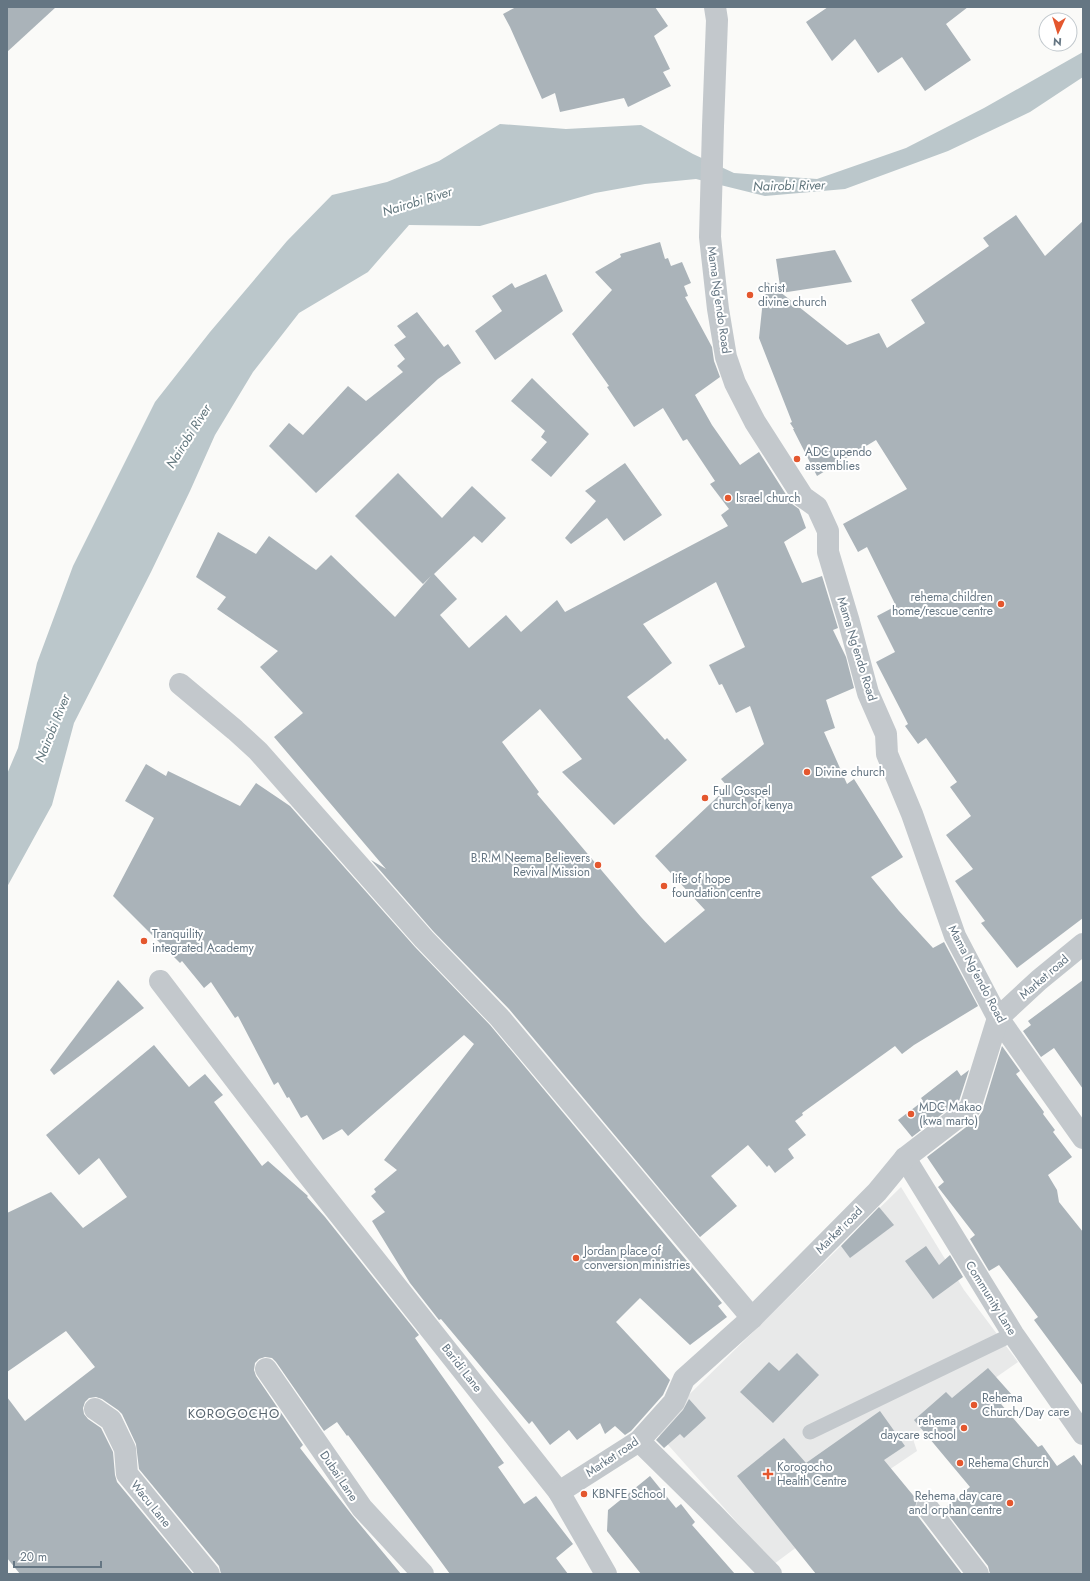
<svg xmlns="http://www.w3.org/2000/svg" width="1090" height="1581" font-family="Jost,sans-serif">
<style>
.built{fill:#e8e9e9}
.water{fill:#bbc7cb}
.building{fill:#aab3b9;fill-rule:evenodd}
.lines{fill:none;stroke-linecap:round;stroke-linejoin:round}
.lane{stroke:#c3c8cc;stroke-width:15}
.street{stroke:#c3c8cc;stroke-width:22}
.poi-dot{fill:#e4572e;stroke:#fff;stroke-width:1.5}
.labels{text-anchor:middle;stroke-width:4;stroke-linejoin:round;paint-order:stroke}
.poi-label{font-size:12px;fill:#657683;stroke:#fff;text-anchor:start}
.street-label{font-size:12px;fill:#657683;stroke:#fff}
.water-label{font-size:13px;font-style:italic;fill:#60757c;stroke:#fff}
.neighbourhood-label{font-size:13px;letter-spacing:1px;fill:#57646e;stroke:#fff}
</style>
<rect width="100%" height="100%" fill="#fafaf8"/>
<!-- built -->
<path class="built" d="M901,1187L964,1290L1018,1362L912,1436L917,1451L868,1484L872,1491L774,1564L654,1429Z"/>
<!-- water -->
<path class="water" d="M1083,52V77L1030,112L948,151L845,189L765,196L696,179L645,184L595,193L480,226L409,225L368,272L299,313L253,372L215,435L190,491L151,572L74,723L52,805L7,887V774L18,748L37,663L73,566L155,402L210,332L287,241L332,195L387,182L439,161L500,124L566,129L641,125L693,154L734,173L817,179L906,148L984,108Z"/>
<!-- building -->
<g class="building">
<path d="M7,7H56L7,52Z"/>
<path d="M516,7H655L668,26L654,36L670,69L663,72L671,86L628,107L624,98L560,112L555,93L542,99L510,27L503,14Z"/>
<path d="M828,7H968L946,24L971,60L925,91L902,57L878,73L855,39L832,61L806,22Z"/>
<path d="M1016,215L1045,256L1083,221V918L1017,968L981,923L985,921L955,881L973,869L946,835L971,816L950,787L957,782L926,738L918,744L905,726L908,724L876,662L895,652L877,616L896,606L867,547L858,552L843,524L907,489L876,440L817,476L793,429H794L790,423L792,422L759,338L765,280L847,345L879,333L887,348L925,323L911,300L989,246L983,238Z"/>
<path d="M660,242L665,259L668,258L671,266L682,262L691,283L684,286L688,296L685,297L712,347L714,361L720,377L695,395L712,425L740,465L759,452L792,504L799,509L806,528L784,542L802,583L822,576L838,628L833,630L846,657L854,688L826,700L835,728L824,732L847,784L854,779L903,857L871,877L899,911L933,948L944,942L978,1006L914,1045L902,1054L895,1046L802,1113L803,1115L795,1121L806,1135L788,1149L794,1158L775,1173L769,1165L767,1167L748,1145L711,1176L737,1206L700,1237L509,1009L433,931L371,860L386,869L274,737L303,713L260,667L278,651L217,609L226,597L196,577L218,532L256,554L269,536L316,570L331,555L395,617L431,576L423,584L355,516L398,473L442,518L472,486L506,518L482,543L474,536L434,574L457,599L440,615L469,648L506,615L521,632L557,600L565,612L728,526L721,515L729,509L710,484L715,481L687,439L683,441L663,408L634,427L607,387L609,386L572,334L612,290L595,272L621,257L620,254ZM716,582L745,647L709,665L719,685L722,684L736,713L750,706L764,744L721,779L728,787L655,856L705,910L665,943L641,917L537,794L539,792L502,742L540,709L582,759L562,772L614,825L687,760L667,738L665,740L627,697L672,663L643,624Z"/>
<path d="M835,250L852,282L781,293L776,259Z"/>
<path d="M546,274L563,311L495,360L475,331L502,311L492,296L512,283L515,288Z"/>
<path d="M417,312L444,347L448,344L461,363L438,379L316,493L269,446L289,423L303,435L348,386L366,401L403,372L397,366L405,359L394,345L406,337L397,326Z"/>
<path d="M532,378L589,434L551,477L531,460L547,442L541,437L545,431L511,401Z"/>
<path d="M625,463L662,515L624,541L607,518L571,544L565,538L596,501L585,491Z"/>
<path d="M146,764L166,776L168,771L240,806L256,783L290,806L415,947L490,1025L722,1303L718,1306L727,1317L690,1345L640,1298L616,1322L670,1380L663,1395L631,1431L625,1435L615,1426L605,1434L600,1423L577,1440L569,1430L550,1445L532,1421L529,1424L441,1319L439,1320L410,1283L372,1221L385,1212L371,1196L376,1192L374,1189L397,1170L384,1160L474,1044L464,1035L348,1136L342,1129L323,1140L307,1115L301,1118L289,1097L287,1098L278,1082L274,1085L238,1016L235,1018L211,982L204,988L182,961L180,963L113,896L154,818L125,801Z"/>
<path d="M118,980L144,1008L54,1075L50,1070Z"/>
<path d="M1083,980V1089L1054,1048L1041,1057L1023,1031L1031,1025L1028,1021Z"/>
<path d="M154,1045L189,1087L205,1074L223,1095L214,1102L262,1166L268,1161L308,1196L307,1197L325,1217L419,1335L415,1338L504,1463L498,1467L524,1504L536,1496L573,1544L556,1558L568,1574H450L348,1435L347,1436L337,1422L324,1431L276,1362L272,1358L265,1357L259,1359L255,1363L254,1370L256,1376L303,1445L300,1448L352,1515L401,1574H221L219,1566L139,1469L136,1444L122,1414L118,1410L102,1399L96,1397L89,1398L85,1402L83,1408L84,1414L88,1419L101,1428L113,1452L115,1475L117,1482L193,1574H20L7,1558V1397L25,1421L95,1367L66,1331L7,1372V1213L51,1192L83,1228L127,1197L99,1158L79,1175L46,1135Z"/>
<path d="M1002,1046L1020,1071L1016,1074L1044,1112L1043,1114L1055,1130L1053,1132L1072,1157L1048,1175L1057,1190L1059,1202L1083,1232V1386L1034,1320L1038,1317L999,1265L989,1271L970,1239L975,1235L938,1187L944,1182L927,1157L978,1118L982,1112Z"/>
<path d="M957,1070L961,1076L969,1070L959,1101L912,1137L898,1120L923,1101L921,1098Z"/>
<path d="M879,1207L894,1225L850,1258L841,1246Z"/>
<path d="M926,1246L939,1265L950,1255L963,1277L933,1299L905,1261Z"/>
<path d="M797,1353L819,1375L773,1423L740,1392L769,1362L779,1371Z"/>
<path d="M988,1368L1012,1395L1001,1404L1038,1447L1042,1445L1057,1466L1074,1455L1083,1467V1574H990L988,1566L944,1509L970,1487L914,1420L946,1392L952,1398Z"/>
<path d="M689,1399L706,1418L684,1438L680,1434L664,1448L656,1440L683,1410Z"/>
<path d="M880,1411L905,1446L884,1460L917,1500L915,1508L917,1515L962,1574H816L737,1476L784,1438L806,1463Z"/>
<path d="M650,1476L676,1508L681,1504L695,1522L692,1525L735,1574H641L607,1531L608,1510Z"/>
</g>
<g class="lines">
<!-- lane -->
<path class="lane" d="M810,1432L1013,1334"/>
<!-- street -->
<g class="street">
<path d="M715,7L717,20L713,126L710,237L718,309L726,357L735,383L755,422L803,497L817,507L828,531V552L849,622L868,693L886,734L887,754L912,814L955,936L998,1018L1083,1138"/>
<path d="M180,684L235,730L258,751L424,939L499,1017L752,1318"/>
<path d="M160,981L305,1171L559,1492L606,1574"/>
<path d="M905,1158L1013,1334L1083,1434"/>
<path d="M266,1369L362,1508L423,1574"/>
<path d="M95,1409L111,1420L125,1449L127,1474L209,1574"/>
<path d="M639,1441L711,1512L771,1574"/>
<path d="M559,1492L639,1441L674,1402L684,1379L752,1318L877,1192L905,1158L970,1108L998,1018L1039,980L1083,944"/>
<path d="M927,1507L978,1574"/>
</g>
</g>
<!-- markers -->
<g class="poi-dot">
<circle cx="750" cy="295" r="4"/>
<circle cx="797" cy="459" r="4"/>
<circle cx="728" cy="498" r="4"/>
<circle cx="1001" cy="604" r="4"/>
<circle cx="807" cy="772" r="4"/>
<circle cx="705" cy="798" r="4"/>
<circle cx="598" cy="865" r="4"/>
<circle cx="664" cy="886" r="4"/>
<circle cx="144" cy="941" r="4"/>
<circle cx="911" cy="1114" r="4"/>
<circle cx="576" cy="1258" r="4"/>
<circle cx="974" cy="1405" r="4"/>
<circle cx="964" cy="1428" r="4"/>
<circle cx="960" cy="1463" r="4"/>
<path d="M766 1468h4v4h4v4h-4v4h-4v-4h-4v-4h4z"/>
<circle cx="584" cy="1494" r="4"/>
<circle cx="1010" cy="1503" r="4"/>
</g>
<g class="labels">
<!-- poi labels -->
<g class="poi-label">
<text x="758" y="292">christ<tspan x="758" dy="14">divine church</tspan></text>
<text x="805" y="456">ADC upendo<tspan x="805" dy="14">assemblies</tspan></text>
<text x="736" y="502">Israel church</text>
<text x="993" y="601" text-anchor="end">rehema children<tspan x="993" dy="14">home/rescue centre</tspan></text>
<text x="815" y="776">Divine church</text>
<text x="713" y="795">Full Gospel<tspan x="713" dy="14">church of kenya</tspan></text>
<text x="590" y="862" text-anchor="end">B.R.M Neema Believers<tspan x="590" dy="14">Revival Mission</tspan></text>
<text x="672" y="883">life of hope<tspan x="672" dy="14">foundation centre</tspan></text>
<text x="152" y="938">Tranquility<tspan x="152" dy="14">integrated Academy</tspan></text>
<text x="919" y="1111">MDC Makao<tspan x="919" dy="14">(kwa marto)</tspan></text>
<text x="584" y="1255">Jordan place of<tspan x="584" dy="14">conversion ministries</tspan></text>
<text x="982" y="1402">Rehema<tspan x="982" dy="14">Church/Day care</tspan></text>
<text x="956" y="1425" text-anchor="end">rehema<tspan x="956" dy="14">daycare school</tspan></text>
<text x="968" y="1467">Rehema Church</text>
<text x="777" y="1471">Korogocho<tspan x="777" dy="14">Health Centre</tspan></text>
<text x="592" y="1498">KBNFE School</text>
<text x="1002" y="1500" text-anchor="end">Rehema day care<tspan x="1002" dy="14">and orphan centre</tspan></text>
</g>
<!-- street labels -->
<g class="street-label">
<text transform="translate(719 300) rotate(82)" y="4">Mama Ng'endo Road</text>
<text transform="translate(857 649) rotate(73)" y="4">Mama Ng'endo Road</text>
<text transform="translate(977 974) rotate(62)" y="4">Mama Ng'endo Road</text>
<text transform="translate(1044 977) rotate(-41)" y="4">Market road</text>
<text transform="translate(839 1230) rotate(-45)" y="4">Market road</text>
<text transform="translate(991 1298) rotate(58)" y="4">Community Lane</text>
<text transform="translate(462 1368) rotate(52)" y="4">Baridi Lane</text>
<text transform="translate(612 1457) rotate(-34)" y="4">Market road</text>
<text transform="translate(339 1476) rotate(56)" y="4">Dubai Lane</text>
<text transform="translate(151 1504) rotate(51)" y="4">Wacu Lane</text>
</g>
<!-- water labels -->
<g class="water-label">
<text transform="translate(789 185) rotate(-1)" y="5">Nairobi River</text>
<text transform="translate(417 201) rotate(-17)" y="5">Nairobi River</text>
<text transform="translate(188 436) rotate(-58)" y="5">Nairobi River</text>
<text transform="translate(52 728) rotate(-68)" y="5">Nairobi River</text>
</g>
<!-- neighbourhood labels -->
<g class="neighbourhood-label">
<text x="234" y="1418">KOROGOCHO</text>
</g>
</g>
<!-- border -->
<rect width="1090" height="1581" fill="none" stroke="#657683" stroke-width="16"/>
<!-- north arrow -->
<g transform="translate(1058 32) rotate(184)"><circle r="19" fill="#ffffff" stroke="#c1c8cd"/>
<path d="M0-3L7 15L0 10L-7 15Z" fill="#e4572e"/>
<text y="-6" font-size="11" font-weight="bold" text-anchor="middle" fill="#657683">N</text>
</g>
<!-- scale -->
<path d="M14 1561v6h87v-6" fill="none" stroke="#657683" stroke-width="2"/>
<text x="20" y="1561" font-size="12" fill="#657683" stroke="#ffffff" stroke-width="3" paint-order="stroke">20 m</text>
</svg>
